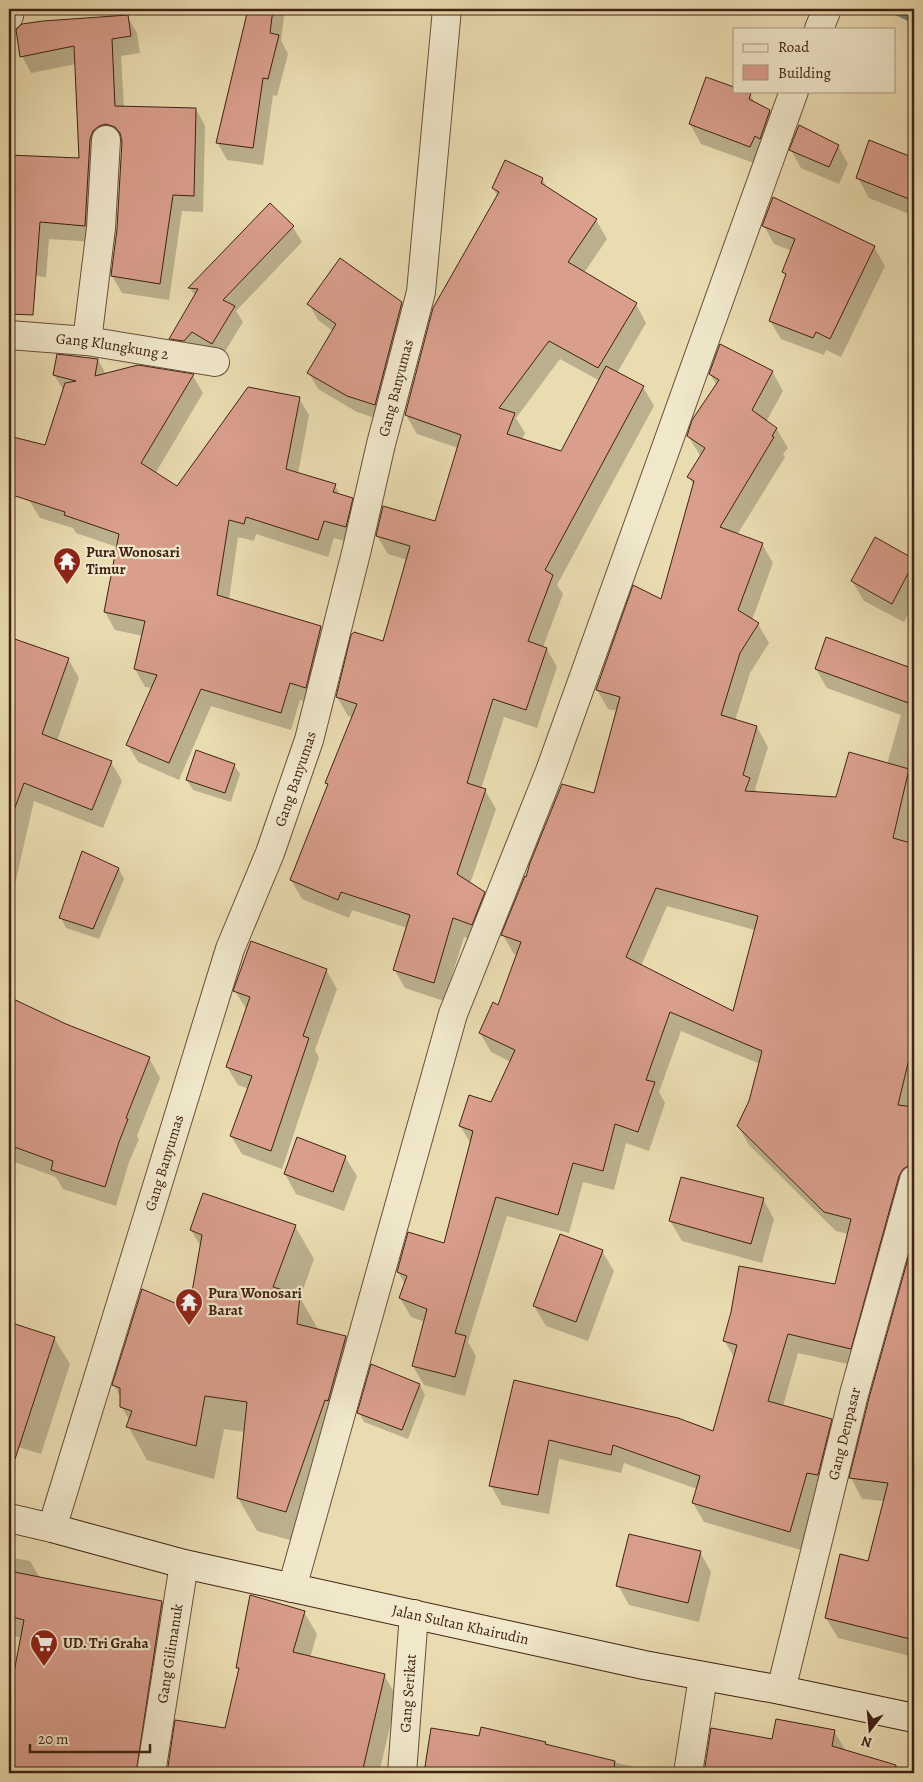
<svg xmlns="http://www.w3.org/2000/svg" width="923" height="1782" font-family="Alegreya,serif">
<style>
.shadow{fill:#0003;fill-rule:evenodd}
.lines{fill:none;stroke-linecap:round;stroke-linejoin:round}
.stream{stroke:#787c76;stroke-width:12}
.building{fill:#d99e8c;stroke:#402112;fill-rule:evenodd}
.minor-casing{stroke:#6a503a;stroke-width:30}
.secondary-casing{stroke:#402112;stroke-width:30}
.minor{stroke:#f1e8cc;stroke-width:28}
.secondary{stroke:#f1e8cc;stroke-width:28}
.labels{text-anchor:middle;stroke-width:4.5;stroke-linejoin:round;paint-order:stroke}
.street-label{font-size:15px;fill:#402112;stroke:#f1e8cc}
.poi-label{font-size:15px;font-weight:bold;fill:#402112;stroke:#f1e8cc;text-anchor:start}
</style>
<rect width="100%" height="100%" fill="#eadcb1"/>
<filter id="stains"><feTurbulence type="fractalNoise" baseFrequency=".004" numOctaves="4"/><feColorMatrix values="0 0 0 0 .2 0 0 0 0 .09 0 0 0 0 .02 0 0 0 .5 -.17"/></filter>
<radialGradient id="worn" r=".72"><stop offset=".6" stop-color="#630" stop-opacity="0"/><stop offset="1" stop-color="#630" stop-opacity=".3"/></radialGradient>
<!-- shadow -->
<g class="shadow">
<path d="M249,9L285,10L281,40L288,54L277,96L273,95L263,165L227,160L217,142Z"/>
<path d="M127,16L137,33L140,53L121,56L124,108L196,109L205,126L203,212L182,211L169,300L122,293L112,276L118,229L123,143L118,141L95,242L49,239L46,277L9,273V156L80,160L76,64L31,73L22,56Z"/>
<path d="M707,79L734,89V91L750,94L755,104L770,111L781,131L762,166L701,144L690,124Z"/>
<path d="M870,142L914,159V216L869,198L858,178Z"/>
<path d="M838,146L848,164L839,184L801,168L791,150Z"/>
<path d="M542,179L549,190L596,220L607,239L584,273L636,304L646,323L617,373L643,387L654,406L557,585L563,594L543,647L547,649L557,667L537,728L504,717L481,789L485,790L496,809L470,884L484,892L495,911L482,943L464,937L444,1001L405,988L394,969L407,928L352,910L349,918L302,899L291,880L329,787L327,783L353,717L348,716L337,697L384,643L408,560L388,554L377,536L436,523L458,448L417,434L406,415L498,197L493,188ZM560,359L600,381L561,452L522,440L525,433L516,418Z"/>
<path d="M773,199L874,247L885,266L841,357L826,350L824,355L781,339L770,321L786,277L784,272L792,251L774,244L764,226Z"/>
<path d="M276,210L293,227L302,242L236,311L243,322L221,358L178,353L170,338L195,296L190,288Z"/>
<path d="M401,303L411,319L384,421L357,412L318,389L309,373L333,331L318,320L309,304Z"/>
<path d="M98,360L106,374L138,367L193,376L203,393L155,474L177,488L299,398L309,415L298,474L335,485L340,495L352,499L362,516L356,544L334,538L328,557L256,534L254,541L238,537L229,600L321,627L331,645L316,705L300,700L291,730L211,706L179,780L138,762L128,745L153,688L145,687L135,669L143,636L115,630L105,612L117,547L76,533L73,528L40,518L29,500L64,391L54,375Z"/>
<path d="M772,371L783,391L766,422L776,428L788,448L783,454L785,457L737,535L762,544L773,563L752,620L758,624L769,643L750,673L735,721L757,727L768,747L755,789L758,793L837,798L887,764L901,715L827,688L816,669L827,639L914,671V1099L897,1161L913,1166L914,1169L861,1367L798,1353L783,1406L831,1420L842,1439L818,1492L801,1550L704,1522L693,1503L697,1489L624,1463L621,1473L559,1459L549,1514L502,1505L491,1486L515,1382L714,1432L735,1359L724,1340L836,1286L848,1234L836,1231L749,1145L738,1126L750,1101L760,1064L681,1031L659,1092L665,1103L649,1151L626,1143L614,1190L583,1182L569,1233L507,1216L468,1342L476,1356L465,1396L424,1385L413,1366L425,1322L411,1317L400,1298L405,1284L398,1272L445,1245L471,1144L460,1126L492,1104L511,1062L491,1052L480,1033L499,1007L518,955L514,954L503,935L594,794L617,711L608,709L597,690L662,601L694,486L689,477L701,457L688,436L717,386L710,374ZM667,906L755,930L734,1013L641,966Z"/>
<path d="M875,539L914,560V602L904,622L864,601L852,581Z"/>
<path d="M9,638L68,659L79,678L57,741L111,762L122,781L103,828L34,801L12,897H9Z"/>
<path d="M234,765L240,774L231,802L193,790L187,780Z"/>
<path d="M82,853L119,869L124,879L99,939L66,928L61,918Z"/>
<path d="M326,970L337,989L315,1050L319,1058L282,1169L242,1154L231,1136L249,1089L238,1085L227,1067L247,1010L235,991Z"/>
<path d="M9,998L66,1025L149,1058L160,1078L137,1136L139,1139L129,1162L116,1206L63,1189L56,1177L9,1160Z"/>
<path d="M345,1157L357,1176L344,1211L296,1194L285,1174Z"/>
<path d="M763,1199L774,1219L762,1263L682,1241L670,1221Z"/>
<path d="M295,1226L314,1259L300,1298L318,1329L346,1337L365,1371L305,1544L257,1531L238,1498L245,1432L224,1429L214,1479L147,1460L128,1426L130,1421L121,1406V1398L114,1385L190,1311L201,1247L191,1230Z"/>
<path d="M914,1242V1657L838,1638L826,1618L869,1562L884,1501L862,1499L851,1478L870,1398Z"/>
<path d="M602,1251L614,1271L588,1341L546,1326L534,1306Z"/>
<path d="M9,1323L54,1338L70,1364L41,1454L9,1444Z"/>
<path d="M420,1385L425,1395L408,1439L364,1422L359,1412Z"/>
<path d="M700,1552L711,1572L699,1622L629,1605L618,1585Z"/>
<path d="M9,1557L30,1561L40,1578L162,1602L174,1624L151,1773H9V1700L22,1638L9,1635Z"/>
<path d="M304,1612L317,1634L310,1658L384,1675L397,1697L379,1773H168L176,1721L226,1729L239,1671L237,1667Z"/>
<path d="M432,1730L480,1737L545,1743L546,1746L660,1773H426Z"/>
<path d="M712,1730L773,1740L834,1731L846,1751L913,1772L914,1767V1773H705Z"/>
</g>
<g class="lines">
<!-- stream -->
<path class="stream" d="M897,9L914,17"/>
</g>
<!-- building -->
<g class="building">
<path d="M248,9H273L270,33L279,35L268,79L263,78L253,148L216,143Z"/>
<path d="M128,15L131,36L112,39L115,106L196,108L194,196L173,195L160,284L111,276L117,229L122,141L120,133L115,127L106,124L99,126L93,131L90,139L85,226L40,222L33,315L9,314V155L79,158L74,46L20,57L16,30L22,24L43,21Z"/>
<path d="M706,77L734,87V91H745L751,93L749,99L770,110L760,139L755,136L750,147L689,124Z"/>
<path d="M799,125L839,145L829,167L789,150Z"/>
<path d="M869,140L914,158V201L856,178Z"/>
<path d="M505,160L543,178L541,183L597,219L568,262L637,303L598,368L549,341L499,408L515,413L507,434L561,451L606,366L644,386L545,570L553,575L528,641L547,648L526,710L493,699L467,783L486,789L457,874L485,892L472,925L453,918L434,983L393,970L410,915L341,892L338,900L290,880L328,784L325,783L357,704L336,697L351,635L354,632L383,641L410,546L376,536L383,506L435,521L461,435L405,415L433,308L499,192L492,188Z"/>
<path d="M773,197L875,246L830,339L816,332L813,338L769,321L786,274L782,272L795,239L762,226Z"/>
<path d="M270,203L294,226L223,300L235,306L212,344L192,332L184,341L169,339L198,289L188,288Z"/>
<path d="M340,258L402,302L375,405L347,396L307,373L336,324L307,304Z"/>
<path d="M720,344L773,371L752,410L777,428L772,436L774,437L720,527L763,543L738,610L759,623L740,653L721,715L757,726L743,775L750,778L745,791L836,797L849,752L909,769L893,838L914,844V1038L898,1105L914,1107V1165H910L903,1169L899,1176L851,1349L788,1334L768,1401L832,1419L818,1475L807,1473L790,1532L692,1503L700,1476L613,1445L611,1455L549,1440L538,1495L489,1486L514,1380L678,1418L713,1431L737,1345L723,1341L731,1312L739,1266L835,1284L851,1219L824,1212L737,1126L749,1101L762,1051L670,1012L646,1080L655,1082L638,1132L615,1124L603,1171L573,1163L558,1215L496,1197L455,1333L466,1336L455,1377L412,1366L427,1309L399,1298L407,1276L397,1272L408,1232L444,1243L473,1131L459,1126L469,1095L491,1102L515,1050L479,1033L493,1002L498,1005L521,942L501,935L525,876L526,877L530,863L562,784L594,793L620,697L596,690L633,585L661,599L694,481L687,477L705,448L687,436L692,420L719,380L709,374ZM656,888L758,916L733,1011L626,957Z"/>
<path d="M57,354L98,359L95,376L138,365L194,374L141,463L177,486L248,387L300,397L286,469L336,484L333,492L353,498L346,527L324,521L318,540L246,517L244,524L229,520L217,595L321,626L306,688L290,683L281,713L201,689L169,763L126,745L157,675L134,669L145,621L104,612L119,534L64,515L65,512L9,494V436L45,445L65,383L76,381L53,375Z"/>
<path d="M875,537L914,559V562L892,604L851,581Z"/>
<path d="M9,637L69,658L42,734L112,761L92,810L24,783L13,813L9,812Z"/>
<path d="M826,637L914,669V705L815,669Z"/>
<path d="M196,750L235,764L225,793L186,780Z"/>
<path d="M82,851L119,868L93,929L59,918Z"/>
<path d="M251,941L327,969L303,1036L309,1038L271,1151L230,1136L252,1076L226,1067L250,997L233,991Z"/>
<path d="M9,997L66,1024L150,1057L126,1118L128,1119L119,1142L105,1187L51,1170L53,1161L9,1145Z"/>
<path d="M297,1137L346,1156L333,1192L284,1174Z"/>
<path d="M681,1177L764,1198L751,1244L669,1221Z"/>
<path d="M203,1193L296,1225L273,1287L300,1295L297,1324L346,1336L328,1401L325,1400L286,1512L237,1498L247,1402L205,1396L196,1446L126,1427L132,1411L120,1407V1388L112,1385L142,1289L189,1309L202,1235L190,1230Z"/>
<path d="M560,1234L603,1250L576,1322L533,1306Z"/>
<path d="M914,1237V1640L825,1618L840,1554L868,1561L888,1483L849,1478L869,1398Z"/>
<path d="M9,1322L55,1337L15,1459L9,1458Z"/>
<path d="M371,1364L420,1384L402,1430L357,1413Z"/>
<path d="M629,1534L701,1551L688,1603L616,1586Z"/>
<path d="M9,1571L162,1601L136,1773H10L9,1698L24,1620L9,1616Z"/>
<path d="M250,1595L305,1611L293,1652L385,1674L362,1773H167L175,1720L225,1728L239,1668H236Z"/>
<path d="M776,1719L835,1730L832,1746L896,1765L895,1773H704L711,1728L772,1739Z"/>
<path d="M481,1727L546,1742L545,1744L615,1761L613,1773H424L431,1728L479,1736Z"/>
</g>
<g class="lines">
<!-- minor casing -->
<g class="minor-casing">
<g id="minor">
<path d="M9,16L10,9"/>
<path d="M819,29L827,9"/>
<path id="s1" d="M9,335L87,341L215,362"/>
<path d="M87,341L101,228L106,140"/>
<path id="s2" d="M52,1528L230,949L270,853L309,740L357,549L381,444L421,292L447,9"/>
<path d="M292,1588L453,1014L550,771L794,91"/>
<path id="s3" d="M781,1690L854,1394L914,1180"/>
<path id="s4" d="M151,1773L184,1564"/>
<path id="s5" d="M402,1773L414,1614"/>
<path d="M688,1773L703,1677"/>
</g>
</g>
<!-- secondary casing -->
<g class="secondary-casing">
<g id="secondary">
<path id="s6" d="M9,1518L52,1528L184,1564L644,1665L781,1690L914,1718"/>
</g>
</g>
<!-- minor -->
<use href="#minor" class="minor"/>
<!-- secondary -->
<use href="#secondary" class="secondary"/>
</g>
<!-- icons -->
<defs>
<g id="temple-pin" transform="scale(1.4375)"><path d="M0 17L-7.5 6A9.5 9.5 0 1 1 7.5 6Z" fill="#8f2418" stroke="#f1e8cc"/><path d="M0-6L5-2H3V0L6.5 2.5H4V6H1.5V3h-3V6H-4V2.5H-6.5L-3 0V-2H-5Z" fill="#fff"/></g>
<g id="supermarket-pin" transform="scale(1.4375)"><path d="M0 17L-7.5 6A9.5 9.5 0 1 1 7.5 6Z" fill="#8f2418" stroke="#f1e8cc"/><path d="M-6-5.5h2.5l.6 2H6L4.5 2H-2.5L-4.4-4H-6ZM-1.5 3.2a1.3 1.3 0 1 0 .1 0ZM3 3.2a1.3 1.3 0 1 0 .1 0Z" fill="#fff"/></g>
</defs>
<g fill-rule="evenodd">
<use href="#temple-pin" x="67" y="561"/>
<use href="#temple-pin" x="189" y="1302"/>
<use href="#supermarket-pin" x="44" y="1643"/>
</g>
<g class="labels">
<!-- street labels -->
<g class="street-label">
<text dy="5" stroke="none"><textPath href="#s1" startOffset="104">Gang Klungkung 2</textPath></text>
<text dy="5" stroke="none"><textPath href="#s2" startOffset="1192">Gang Banyumas</textPath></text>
<text dy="5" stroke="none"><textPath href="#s2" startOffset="788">Gang Banyumas</textPath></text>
<text dy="5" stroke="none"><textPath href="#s2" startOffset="382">Gang Banyumas</textPath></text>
<text dy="5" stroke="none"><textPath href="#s3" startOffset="264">Gang Denpasar</textPath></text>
<text dy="5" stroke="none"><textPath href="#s6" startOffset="464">Jalan Sultan Khairudin</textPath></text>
<text dy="5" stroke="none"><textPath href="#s4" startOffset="121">Gang Gilimanuk</textPath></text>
<text dy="5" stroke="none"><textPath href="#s5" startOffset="80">Gang Serikat</textPath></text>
</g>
<!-- poi labels -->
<g class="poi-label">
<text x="86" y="557">Pura Wonosari<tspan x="86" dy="17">Timur</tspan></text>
<text x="208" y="1298">Pura Wonosari<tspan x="208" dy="17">Barat</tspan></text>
<text x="63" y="1648">UD. Tri Graha</text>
</g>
</g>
<!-- margin -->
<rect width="923" height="1782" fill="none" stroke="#eadcb1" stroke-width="30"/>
<rect x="10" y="10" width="903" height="1762" fill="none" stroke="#402112" stroke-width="2.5"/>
<rect x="15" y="15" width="893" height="1752" fill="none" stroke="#402112"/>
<!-- legend -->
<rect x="733" y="28" width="162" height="65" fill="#f1e8cc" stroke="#aa9882"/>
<rect x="743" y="44" width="25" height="8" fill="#f1e8cc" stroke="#aa9882"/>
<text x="778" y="52" font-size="15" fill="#402112">Road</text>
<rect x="743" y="65" width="25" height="15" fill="#d99e8c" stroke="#aa9882"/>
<text x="778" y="78" font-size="15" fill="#402112">Building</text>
<!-- north arrow -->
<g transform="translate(870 1730) rotate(196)" stroke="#f1e8cc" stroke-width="4" paint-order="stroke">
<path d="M0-4L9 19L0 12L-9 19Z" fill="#402112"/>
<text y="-8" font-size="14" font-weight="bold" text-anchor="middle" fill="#402112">N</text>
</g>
<!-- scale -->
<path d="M30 1744v8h120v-8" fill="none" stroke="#402112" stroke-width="2.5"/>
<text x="38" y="1744" font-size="15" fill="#402112" stroke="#f1e8cc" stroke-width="4" paint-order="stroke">20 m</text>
<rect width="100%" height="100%" filter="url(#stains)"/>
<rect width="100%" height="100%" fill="url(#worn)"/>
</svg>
